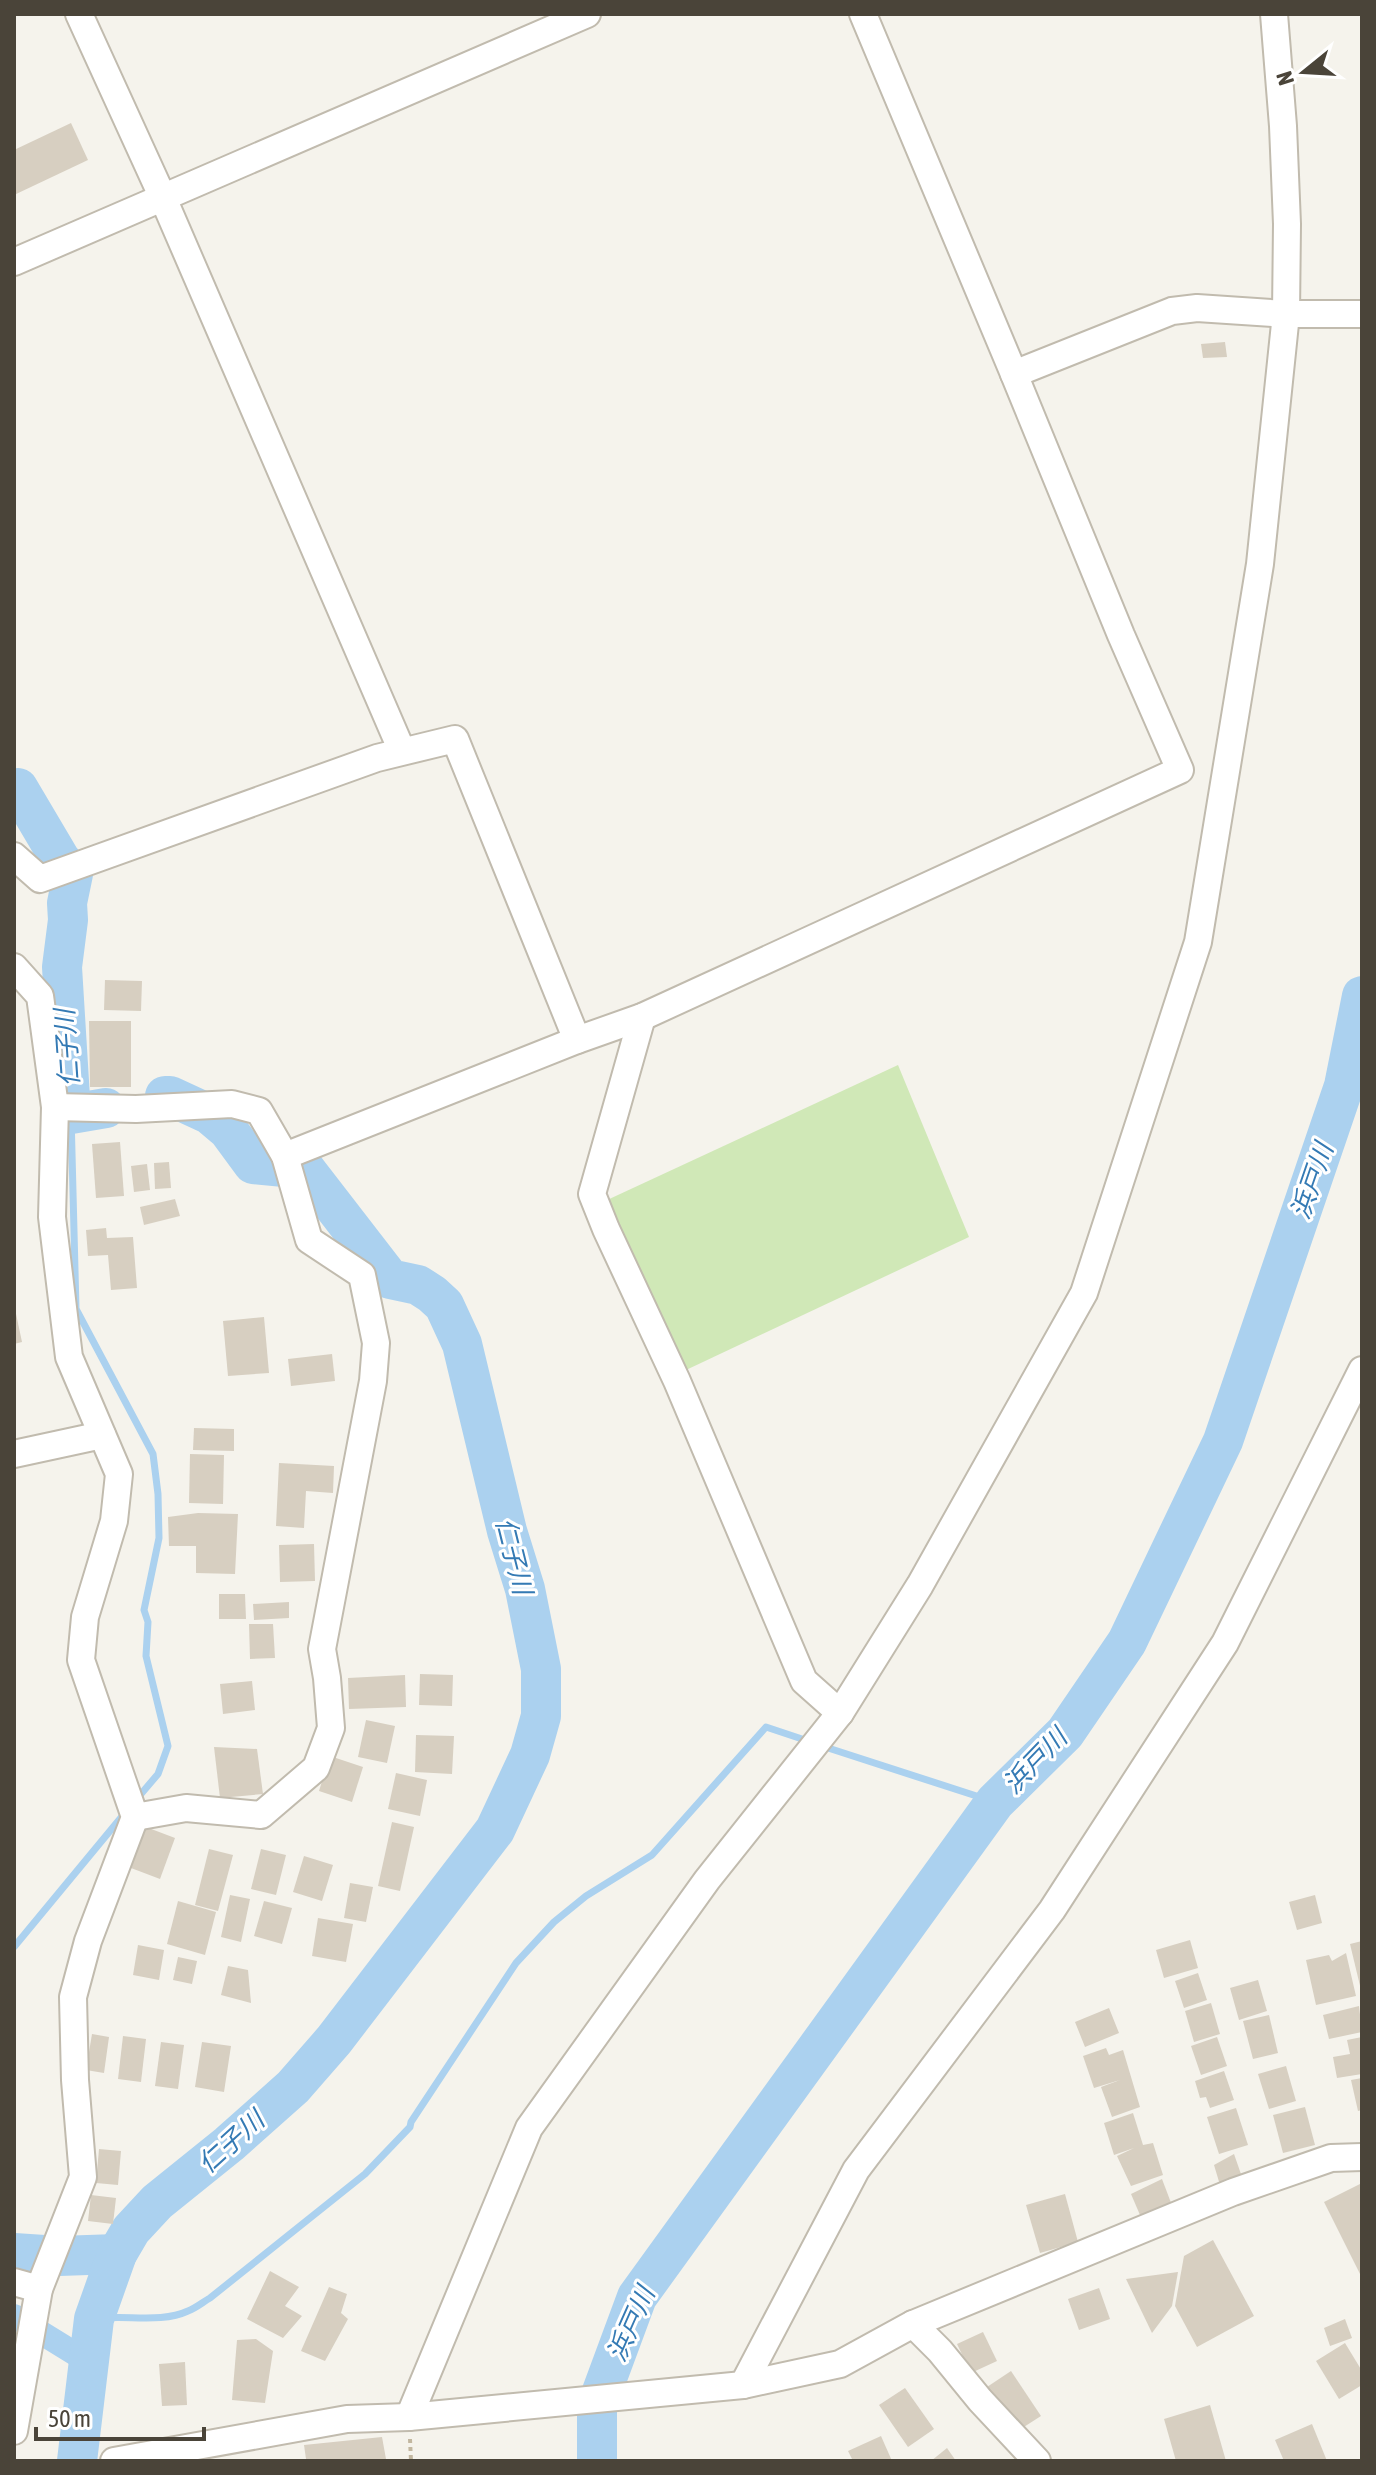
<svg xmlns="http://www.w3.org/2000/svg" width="1376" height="2475" font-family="'Asap Condensed','Noto Sans JP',sans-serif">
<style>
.green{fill:#d0e8b7}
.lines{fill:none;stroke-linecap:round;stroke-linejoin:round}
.stream{stroke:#abd1ef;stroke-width:7}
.canal{stroke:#abd1ef;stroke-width:24}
.river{stroke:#abd1ef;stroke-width:40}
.building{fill:#d7cfc1}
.minor-casing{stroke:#c1bbae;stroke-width:30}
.path{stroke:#c2b7a0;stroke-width:4;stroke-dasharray:4 4;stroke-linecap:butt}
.minor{stroke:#fff;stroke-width:26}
.labels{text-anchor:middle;stroke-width:6;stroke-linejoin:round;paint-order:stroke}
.water-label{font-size:26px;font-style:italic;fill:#347ab4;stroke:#fff}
</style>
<rect width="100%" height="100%" fill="#f5f3ec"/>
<!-- green -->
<path class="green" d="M898,1065L969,1237L686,1370L605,1201Z"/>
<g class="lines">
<!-- stream -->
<g class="stream">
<path d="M14,779L18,788"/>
<path d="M71,1114L76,1309L153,1454L158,1494L159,1538L144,1610L148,1622L146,1656L168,1746L158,1774L135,1801"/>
<path d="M822,1746L995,1802"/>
<path d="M14,1947L124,1814"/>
<path d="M94,2319C124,2314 160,2324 188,2311C196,2308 203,2302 210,2298L365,2174L410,2127L411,2122L516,1963L554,1922L586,1896L652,1855L766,1727L811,1742"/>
</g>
<!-- canal -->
<path class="canal" d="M14,2316L87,2361"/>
<!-- river -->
<g class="river">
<path d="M18,788L60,859L73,874L67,903L68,920L62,967L71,1114L106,1108"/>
<path d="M14,2253L59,2256L117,2254"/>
<path d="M77,2461L94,2319L117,2254L131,2230L157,2202L229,2144L293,2087L334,2040L495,1830L530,1755L541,1716V1669L525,1589L507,1531L462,1344L444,1305L432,1294L418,1285L390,1279L305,1169L253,1164L228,1130L209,1114L170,1096H165"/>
<path d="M597,2461V2405L637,2297L995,1802L1065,1733L1127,1642L1223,1441L1344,1086L1362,996"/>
</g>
</g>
<!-- building -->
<g class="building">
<path d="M71,123L88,160L14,195V150Z"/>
<path d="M1225,342L1227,357L1203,358L1201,344Z"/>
<path d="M105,980L142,981L141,1011L104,1010Z"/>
<path d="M89,1021H131V1087H90Z"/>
<path d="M120,1142L124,1196L96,1198L92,1144Z"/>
<path d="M169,1162L171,1188L155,1189L154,1163Z"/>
<path d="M147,1164L150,1190L134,1192L131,1166Z"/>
<path d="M175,1199L180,1216L144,1225L140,1207Z"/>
<path d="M106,1228L107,1238L133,1237L137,1288L111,1290L108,1255L88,1256L86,1230Z"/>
<path d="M15,1309L22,1342L14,1344V1310Z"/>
<path d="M264,1317L269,1373L228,1376L223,1321Z"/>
<path d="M332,1354L335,1381L291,1386L288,1359Z"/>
<path d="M194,1428L234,1429V1451L193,1450Z"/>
<path d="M190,1454L224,1455L223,1504L189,1503Z"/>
<path d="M279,1463L334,1466L333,1493L306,1491L304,1528L276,1526Z"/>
<path d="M198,1513L238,1514L235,1574L196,1573V1546H169L168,1517Z"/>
<path d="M314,1544L315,1581L280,1582L279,1545Z"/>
<path d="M219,1594H245L246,1619H219Z"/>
<path d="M289,1602V1618L254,1620L253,1604Z"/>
<path d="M249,1624H273L275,1658L250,1659Z"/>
<path d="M420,1674L453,1675L452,1706L419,1705Z"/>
<path d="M405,1675L406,1707L349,1709L348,1678Z"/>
<path d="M252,1681L255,1710L223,1714L220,1684Z"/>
<path d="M366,1720L395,1726L387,1763L358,1757Z"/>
<path d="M416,1735L454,1736L452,1774L415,1772Z"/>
<path d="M214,1747L257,1749L263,1794L220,1798Z"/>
<path d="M330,1756L363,1767L352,1802L319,1791Z"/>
<path d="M396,1773L427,1780L420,1816L388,1809Z"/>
<path d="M392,1822L414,1827L400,1891L378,1886Z"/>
<path d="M146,1827L175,1838L160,1879L131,1868Z"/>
<path d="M209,1849L233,1855L218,1911L195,1905Z"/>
<path d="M261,1849L286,1855L276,1895L251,1889Z"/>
<path d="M304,1856L333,1865L322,1901L293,1892Z"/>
<path d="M350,1883L373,1887L366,1922L344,1918Z"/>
<path d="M230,1895L250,1899L241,1942L221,1937Z"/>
<path d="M1315,1895L1322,1923L1297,1930L1289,1902Z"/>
<path d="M178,1901L216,1912L205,1955L167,1944Z"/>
<path d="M264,1901L292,1908L282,1944L254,1936Z"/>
<path d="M318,1918L353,1924L346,1962L312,1956Z"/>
<path d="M1190,1940L1198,1968L1164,1978L1156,1950Z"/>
<path d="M1362,1941V1990H1361L1350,1944Z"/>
<path d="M138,1945L164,1950L159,1980L133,1975Z"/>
<path d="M1346,1953L1356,1996L1316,2005L1306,1960L1329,1955L1332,1961Z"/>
<path d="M178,1957L197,1961L192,1984L173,1980Z"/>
<path d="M228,1966L248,1970L251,2003L221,1995Z"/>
<path d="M1198,1973L1207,2000L1184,2008L1175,1981Z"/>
<path d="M1258,1980L1267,2011L1239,2020L1230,1988Z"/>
<path d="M1211,2003L1220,2034L1194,2042L1185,2011Z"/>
<path d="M1359,2006L1362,2032L1329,2039L1323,2015Z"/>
<path d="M1109,2008L1119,2033L1085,2047L1075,2022Z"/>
<path d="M1269,2015L1278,2053L1253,2059L1243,2021Z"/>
<path d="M92,2034L109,2037L104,2073L86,2070Z"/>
<path d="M123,2036L146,2039L141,2082L118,2079Z"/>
<path d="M1217,2037L1227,2066L1201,2075L1191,2046Z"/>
<path d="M1362,2037V2074L1337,2078L1333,2057L1350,2054L1347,2040Z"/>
<path d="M161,2042L184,2045L178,2089L155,2086Z"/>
<path d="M202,2042L231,2046L224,2092L195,2087Z"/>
<path d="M1106,2048L1109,2055L1123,2050L1140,2107L1112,2117L1101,2087L1120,2080L1094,2088L1083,2056Z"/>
<path d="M1286,2066L1296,2101L1269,2109L1258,2074Z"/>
<path d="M1224,2071L1234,2100L1210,2108L1206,2097L1200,2098L1195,2081Z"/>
<path d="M1362,2078V2110L1358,2111L1351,2080Z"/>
<path d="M1305,2107L1315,2145L1283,2153L1273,2115Z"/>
<path d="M1236,2108L1248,2145L1219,2154L1207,2117Z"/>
<path d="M1133,2113L1143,2145L1153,2143L1163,2175L1131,2186L1117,2156L1134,2148L1114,2155L1104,2123Z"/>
<path d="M99,2149L121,2151L118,2185L96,2183Z"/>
<path d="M1234,2154L1242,2177L1220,2185L1214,2165Z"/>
<path d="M1162,2179L1173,2208L1143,2222L1131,2194Z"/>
<path d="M1362,2183V2278L1324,2202Z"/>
<path d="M1065,2194L1078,2242L1040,2253L1026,2205Z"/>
<path d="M91,2195L116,2198L113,2224L88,2221Z"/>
<path d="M1213,2240L1254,2316L1197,2347L1175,2306L1184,2256Z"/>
<path d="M270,2271L299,2287L285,2306L302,2316L283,2338L247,2319Z"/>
<path d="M1178,2272L1172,2306L1152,2333L1126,2279Z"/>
<path d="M329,2287L347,2294L341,2313L348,2319L325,2361L301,2351Z"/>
<path d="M1099,2288L1110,2319L1079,2330L1068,2299Z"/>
<path d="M1345,2319L1352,2338L1330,2346L1324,2328Z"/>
<path d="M983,2332L997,2361L971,2373L957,2344Z"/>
<path d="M256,2339L273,2351L265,2403L232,2400L237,2340Z"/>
<path d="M1345,2343L1362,2371V2385L1339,2399L1316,2361Z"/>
<path d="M185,2362L187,2405L162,2406L159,2364Z"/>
<path d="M1011,2371L1041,2416L1005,2439L975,2395Z"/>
<path d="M905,2388L934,2429L908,2447L879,2405Z"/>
<path d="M1210,2405L1226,2461H1176L1164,2419Z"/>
<path d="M1312,2424L1327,2461H1284L1275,2440Z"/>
<path d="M881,2436L892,2461H853L848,2451Z"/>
<path d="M382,2437L386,2459H306L304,2445Z"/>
<path d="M947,2448L956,2461H931Z"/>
</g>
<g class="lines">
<!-- minor casing -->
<g class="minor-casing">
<g id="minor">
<path d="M79,14L163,198L402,751"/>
<path d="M863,14L1014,374L1172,311L1197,308L1286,314H1362"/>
<path d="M14,262L587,14"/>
<path d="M14,856L40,879L377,758L455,739L577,1040"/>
<path d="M14,967L40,996L55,1107L52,1217L69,1357L119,1474L114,1521L85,1617L81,1660L135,1817L88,1941L73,1997L75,2080L83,2177L39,2289L14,2431"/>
<path d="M642,1017L592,1194L606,1229L677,1381L804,1681L840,1713"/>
<path d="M55,1107L136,1109L232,1104L259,1111L285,1156L309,1240L362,1275L376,1343L373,1381L322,1649L327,1678L331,1728L316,1768L261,1815L186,1808L135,1817"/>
<path d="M285,1156L577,1040L642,1017L1180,770L1121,635L1014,374"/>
<path d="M14,1454L102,1435"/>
<path d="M14,2282L39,2289"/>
<path d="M913,2324L940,2351L980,2400L1037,2461"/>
<path d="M743,2385L856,2170L1052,1910L1225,1643L1362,1370"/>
<path d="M409,2417L529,2128L707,1880L840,1713L920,1585L1084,1293L1198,942L1260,564L1286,314L1287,224L1283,126L1274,14"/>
<path d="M114,2461L347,2419L409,2417L743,2385L840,2364L913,2324L1233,2192L1331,2158L1362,2157"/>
</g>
</g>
<!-- path -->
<path class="path" d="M410,2439L411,2461"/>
<!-- minor -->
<use href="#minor" class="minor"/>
</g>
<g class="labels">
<!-- water labels -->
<g class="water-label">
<text transform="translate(67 1048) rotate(-94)" y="9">仁子川</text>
<text transform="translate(1312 1181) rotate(-71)" y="9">浜戸川</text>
<text transform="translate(514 1556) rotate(76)" y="9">仁子川</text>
<text transform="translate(1035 1761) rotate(-46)" y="9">浜戸川</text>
<text transform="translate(231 2142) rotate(-42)" y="9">仁子川</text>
<text transform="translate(631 2324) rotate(-66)" y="9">浜戸川</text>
</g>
</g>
<!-- border -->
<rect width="1376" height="2475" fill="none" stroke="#4a4439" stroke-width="32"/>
<!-- north arrow -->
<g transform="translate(1304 72) rotate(252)" stroke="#ffffff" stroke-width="6" paint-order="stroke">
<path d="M0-6L14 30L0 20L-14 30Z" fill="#4a4439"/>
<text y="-12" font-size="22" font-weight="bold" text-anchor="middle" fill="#4a4439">N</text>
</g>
<!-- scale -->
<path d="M36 2427v12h168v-12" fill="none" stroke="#4a4439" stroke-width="4"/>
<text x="48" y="2427" font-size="24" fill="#4a4439" stroke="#ffffff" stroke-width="6" paint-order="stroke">50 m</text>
</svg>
